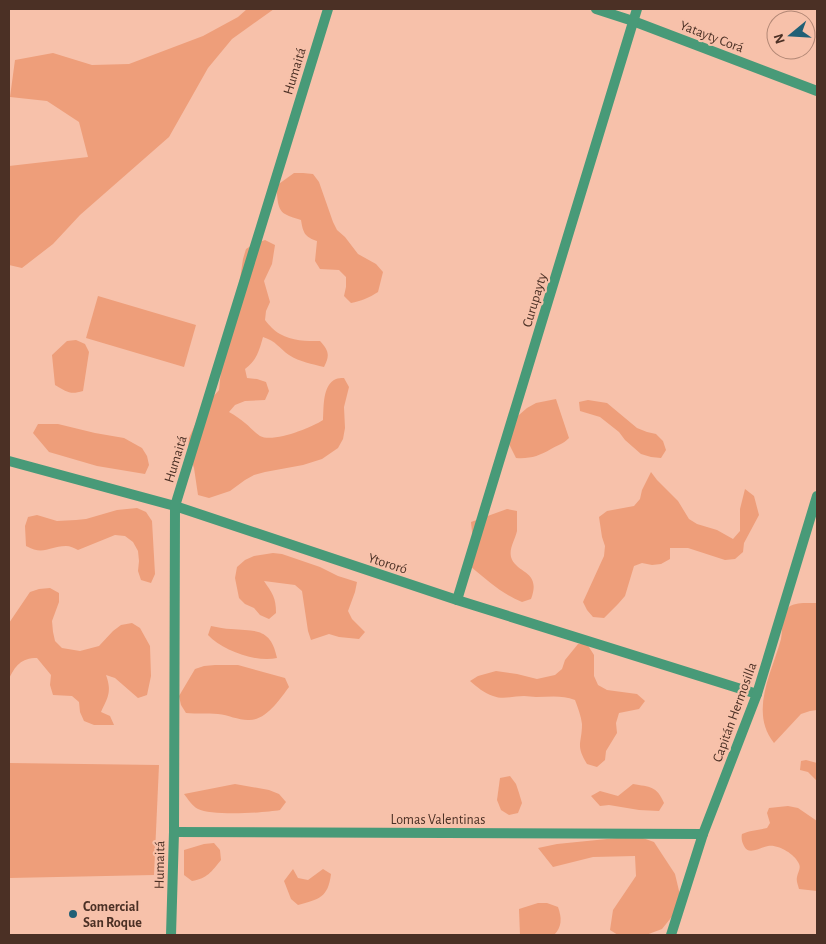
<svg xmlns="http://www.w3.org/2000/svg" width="826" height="944" font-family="'Alegreya Sans',sans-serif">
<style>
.green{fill:#ee9e7a}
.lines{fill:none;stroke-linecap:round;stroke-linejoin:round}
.minor{stroke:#489a78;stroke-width:10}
.tertiary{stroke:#489a78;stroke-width:10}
.poi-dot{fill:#216076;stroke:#f7c1aa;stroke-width:2}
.labels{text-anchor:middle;stroke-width:4.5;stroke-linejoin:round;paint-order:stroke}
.street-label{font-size:14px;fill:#4b3025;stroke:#f7c1aa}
.poi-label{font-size:14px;font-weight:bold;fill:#4b3025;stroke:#f7c1aa;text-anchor:start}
</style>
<rect width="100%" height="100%" fill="#f7c1aa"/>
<!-- green -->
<g class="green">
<path d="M247,9H274L232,39L208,68L169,137L80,215L53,244L22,268L9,265V166L88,157L79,122L47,101L10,97L15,60L53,53L92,65L129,64L203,36L238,17Z"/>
<path d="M294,173H303L313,174L319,182L333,222L337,230L345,237L358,254L376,264L383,272L378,292C369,298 361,301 351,303L344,296L346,287V277L339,270L320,269L315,261L317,241C305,237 303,233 301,220C296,218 290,217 285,214C276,209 278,195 276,186Z"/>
<path d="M265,240L275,245L272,264L264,281L270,302L266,311L265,320C269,325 274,331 280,334C292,341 306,341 320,341C329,351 330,355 324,367C312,364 300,362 289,355C279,348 276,341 263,337C259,351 257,360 245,369L247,378L257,379L266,382L269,391L265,400L245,401L235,405L229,412C235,415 240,419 245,423C250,427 255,433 260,436C273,443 311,428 323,420C324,408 322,385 336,379C338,378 341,378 344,378L349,387L344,407L345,428L343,439L338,448L322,459L303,465L265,472L254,475L245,480L230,491L209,498L198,495L194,468L188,449L189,438L200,414L206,405L219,390L221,370L237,299L243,259L246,249L254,244Z"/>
<path d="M98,296L196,325L184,367L86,338Z"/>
<path d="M76,340L85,344L89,352L83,391C70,395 67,392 55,385L52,355L67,341Z"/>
<path d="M556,399L569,438C562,445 559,444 551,449C539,456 530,459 516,458L507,440L512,421L527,408L536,403Z"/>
<path d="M588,400L607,403L637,428L647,432L656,434L663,441L666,450L661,458L651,457L641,454L625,440L619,432L600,417L580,411L579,402Z"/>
<path d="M38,424H58L95,433L124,438L142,448L147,456L149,465L145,474L97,466L49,452L33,433Z"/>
<path d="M651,472L657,480L678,501L689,519L697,524L717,530L733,539L740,531V509L745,489L754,496L759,515L744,543L743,552L735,559L725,560L688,548H670V559L661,564L652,565L642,563L634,566L625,596L618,604L604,618L593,617L587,610L583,602L604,556L605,546L602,537L599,517L607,511L634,506L640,499L642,490Z"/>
<path d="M137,508L146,512L152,521L155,574L151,583L141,580L138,571L139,561L138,551L133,542L125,536L115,535L78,550C74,548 70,546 66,546C49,546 44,556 26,546L25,526L28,517L37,515L57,521L76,520L86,519L117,510Z"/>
<path d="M507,509L517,511C517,517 517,524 517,531C515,540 509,548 511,557C516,574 542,570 531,599L522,602C502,594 487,580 470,566L473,542L471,522Z"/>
<path d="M273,553L282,554L320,567L338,576L357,582L355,592L348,611L352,619L365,632L359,639L339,637L329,634L311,640L308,631L302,591L295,585L264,581C272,593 276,597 276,613L269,619L260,615L254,608L245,604L239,598L235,578L237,567L245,560L254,556Z"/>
<path d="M50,588L59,593V602L52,621L53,632L55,641L62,648L80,651L99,646L113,631L121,625L132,623L140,628L150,646L151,676L147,695L138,698L115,678L106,675C112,692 108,697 101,712L110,716L114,725H94L84,721L80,712L79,702L72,696L53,695L50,685L51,675L37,658C21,658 15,666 9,679V623L30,592L39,589Z"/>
<path d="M817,603V710L810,711L801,714L774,743C749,712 772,672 781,639C783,629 781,613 790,606C797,602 809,603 817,603Z"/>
<path d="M211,626C218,627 225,629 231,629C256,631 271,628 277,658C256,663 222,650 208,635Z"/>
<path d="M578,644H587L594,655V676L598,685L607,690L637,694L645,701L639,709L619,713L616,723L617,733L606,751L605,760L597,767L587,764C575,744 582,744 582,724C581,716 578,708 575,700C562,695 550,697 536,697C532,697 528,696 524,696C514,696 503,700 493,696C484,693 477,687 470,681L478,676L496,671L517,674L537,679L555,675L562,669L565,660Z"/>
<path d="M215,665H238L285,678L289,687C280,699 266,721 248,720C238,720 228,715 218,714C207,713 197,714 186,713L181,705L179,696L195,669L204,666Z"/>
<path d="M806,760L817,763V781L808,772L800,770L801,761Z"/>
<path d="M9,763L159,765L154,875L9,878Z"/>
<path d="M510,776L516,784L519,793L522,803L518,813L509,815L501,810L497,800L500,778Z"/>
<path d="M235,784L269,790L279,794L286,802L280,810C264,813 211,816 198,809C192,806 188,799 184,794Z"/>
<path d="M633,784C650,787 657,786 664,803L659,811L639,810L609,805L600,806L591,796L600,791L618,796Z"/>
<path d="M788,806L798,808L817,821V891L799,889C798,885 796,881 797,877C798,871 802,868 798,862C794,854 778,844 768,846C760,847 749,856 744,846C742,842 741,838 742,834C750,830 759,830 767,828L770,823L767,813L769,808Z"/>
<path d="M637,836L654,842L675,874L680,895L674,914L662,929L646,935H618L610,930L613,910L636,876L635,856L593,857L553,867L538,848L557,844Z"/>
<path d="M214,843L220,850L221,860C211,872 208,878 192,881L184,875V850L204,844Z"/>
<path d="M293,869L298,878L308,880L323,869L331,874C328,898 319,899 298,905L291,899L284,881Z"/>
<path d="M538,903H547L558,907C562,918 562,927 554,935H520L519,909Z"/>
</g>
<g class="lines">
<!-- minor -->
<g class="minor">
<path d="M596,9L633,21L817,91"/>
<path d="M9,461L175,506L457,600L757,694"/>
<path d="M457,600L637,9"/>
<path d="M174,832L703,834"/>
<path d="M171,935L174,832L175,506L328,9"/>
</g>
<!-- tertiary -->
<path class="tertiary" d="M671,935L703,834L757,694L817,496"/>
</g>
<!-- markers -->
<circle class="poi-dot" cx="73" cy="914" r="5"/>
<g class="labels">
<!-- street labels -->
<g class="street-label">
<text transform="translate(712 36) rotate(21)" y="5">Yatayty Corá</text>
<text transform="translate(294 71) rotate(-73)" y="5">Humaitá</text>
<text transform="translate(534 300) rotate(-73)" y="5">Curupayty</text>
<text transform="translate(175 459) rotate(-73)" y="5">Humaitá</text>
<text transform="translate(388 563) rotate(18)" y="5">Ytororó</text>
<text transform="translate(734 712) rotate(-70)" y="5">Capitán Hermosilla</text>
<text x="438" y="824">Lomas Valentinas</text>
<text transform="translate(159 865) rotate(-89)" y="5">Humaitá</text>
</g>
<!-- poi labels -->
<g class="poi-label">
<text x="83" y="911">Comercial<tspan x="83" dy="16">San Roque</tspan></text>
</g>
</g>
<!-- border -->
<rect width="826" height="944" fill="none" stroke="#4b3025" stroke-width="20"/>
<!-- north arrow -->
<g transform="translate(791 35) rotate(252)"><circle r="24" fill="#f7c1aa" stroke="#b28775"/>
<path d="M0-4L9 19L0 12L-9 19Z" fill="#216076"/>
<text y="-8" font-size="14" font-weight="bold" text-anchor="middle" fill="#4b3025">N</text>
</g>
</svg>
